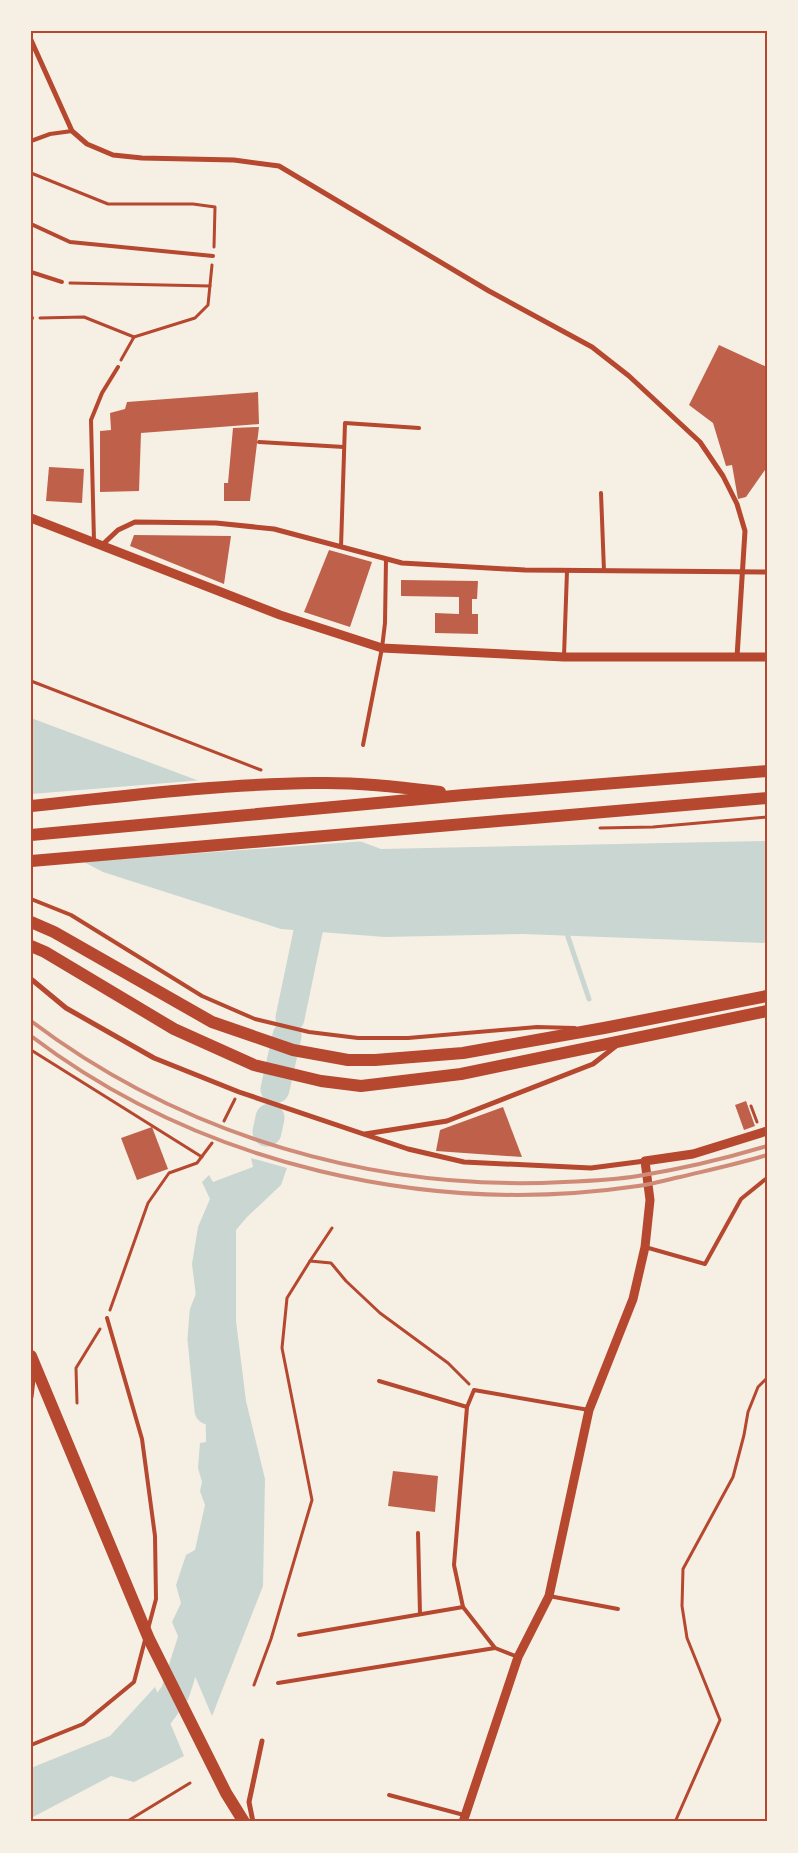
<svg xmlns="http://www.w3.org/2000/svg" width="798" height="1853" font-family="Mulish,sans-serif">
<style>
.water{fill:#c9d6d2}
.pier{fill:#f6efe4}
.lines{fill:none;stroke-linecap:round;stroke-linejoin:round}
.stream{stroke:#c9d6d2;stroke-width:5}
.river{stroke:#c9d6d2;stroke-width:29}
.building{fill:#bf614a}
.path{stroke:#b5482f;stroke-width:3}
.service{stroke:#b5482f;stroke-width:4}
.minor{stroke:#b5482f;stroke-width:5}
.tertiary{stroke:#b5482f;stroke-width:9}
.primary{stroke:#b5482f;stroke-width:12}
.trunk{stroke:#b5482f;stroke-width:12}
.rail{stroke:#cf8b77;stroke-width:4}
.neatline{fill:none;stroke:#b5482f;stroke-width:2}
</style>
<rect width="100%" height="100%" fill="#f6efe4"/>
<!-- water -->
<g class="water">
<path d="M31,718L381,849L767,841V943L523,934L385,937L281,929L103,872L31,834Z"/>
<path d="M251,1158L287,1168L281,1185L247,1217L236,1230V1321L246,1401L265,1479L263,1586L212,1716L172,1622L181,1603L176,1585L186,1555L195,1550L205,1505L200,1491L202,1482L198,1468L200,1443L206,1442L204,1320L197,1311L194,1303L196,1296L192,1264L198,1227L210,1199L202,1182L209,1175L213,1182L253,1167Z"/>
<path d="M155,1687L184,1756L134,1782L111,1776L31,1818V1768L110,1736Z"/>
</g>
<!-- pier -->
<path class="pier" d="M203,780L367,841L79,862L31,837V794Z"/>
<g class="lines">
<!-- stream -->
<path class="stream" d="M566,931L589,999"/>
<!-- river -->
<g class="river">
<path d="M290,1018L314,903"/>
<path d="M275,1089L287,1036"/>
<path d="M267,1132L270,1118"/>
<path d="M209,1410L202,1339L204,1313L216,1282"/>
<path d="M138,1737L156,1719L175,1693L199,1619"/>
</g>
</g>
<!-- building -->
<g class="building">
<path d="M719,345L767,367V467L746,497L738,499L732,465L726,466L713,423L689,405Z"/>
<path d="M258,392L259,424L141,433L139,491L100,492V431L111,430L110,413L125,409L127,402Z"/>
<path d="M259,427L250,501H224V483H228L233,428Z"/>
<path d="M49,467L84,469L82,503L46,501Z"/>
<path d="M134,535L231,536L224,584L130,546Z"/>
<path d="M329,550L372,562L350,627L304,612Z"/>
<path d="M401,580L478,581L477,599H472V614H478V634L435,633V613L459,614V597L401,596Z"/>
<path d="M746,1101L755,1126L744,1130L735,1105Z"/>
<path d="M503,1107L522,1157L436,1151L440,1130Z"/>
<path d="M152,1127L168,1169L137,1180L121,1138Z"/>
<path d="M393,1471L438,1476L435,1512L388,1506Z"/>
</g>
<g class="lines">
<!-- path -->
<g class="path">
<path d="M31,173L108,204H193L215,207L214,247"/>
<path d="M70,283L210,286"/>
<path d="M40,318L84,317L134,337"/>
<path d="M121,360L134,337L195,318L208,305L212,265"/>
<path d="M31,681L261,770"/>
<path d="M600,828L653,827L767,817"/>
<path d="M31,1050L202,1157"/>
<path d="M751,1106L757,1122"/>
<path d="M224,1121L235,1099"/>
<path d="M310,1261L331,1263L346,1281L380,1313L448,1363L469,1384"/>
<path d="M110,1310L148,1203L169,1173L197,1163L212,1143"/>
<path d="M77,1403L76,1368L100,1329"/>
<path d="M254,1685L271,1639L312,1500L282,1348L287,1298L310,1261L332,1228"/>
<path d="M126,1822L190,1783"/>
<path d="M675,1822L720,1720L687,1638L682,1606L683,1569L733,1477L744,1435L748,1412L758,1387L767,1378"/>
</g>
<!-- service -->
<g class="service">
<path d="M31,141L50,134L72,131"/>
<path d="M31,224L70,242L213,256"/>
<path d="M31,272L62,282"/>
<path d="M31,318H32"/>
<path d="M259,442L344,447"/>
<path d="M601,493L604,571"/>
<path d="M94,541L91,420L102,393L118,367"/>
<path d="M341,547L345,423L419,428"/>
<path d="M564,656L567,571"/>
<path d="M363,745L382,648L385,623L386,559"/>
<path d="M31,899L71,915L202,996L255,1019L309,1032L358,1038H408L537,1027L575,1028"/>
<path d="M645,1247L705,1264L741,1199L767,1178"/>
<path d="M107,1318L142,1439L155,1536L156,1599L148,1629"/>
<path d="M379,1381L467,1407"/>
<path d="M418,1533L420,1614"/>
<path d="M549,1596L618,1609"/>
<path d="M299,1635L463,1607"/>
<path d="M518,1657L495,1648L463,1607L454,1565L467,1407L474,1390L589,1410"/>
<path d="M278,1683L495,1648"/>
<path d="M31,1745L83,1724L134,1682L145,1640"/>
<path d="M389,1795L464,1815"/>
</g>
<!-- minor -->
<g class="minor">
<path d="M31,40L72,131L87,144L113,155L142,158L234,160L279,166L489,291L592,347L629,376L700,442L723,476L737,504L745,531L737,657"/>
<path d="M101,546L118,530L135,522L216,523L274,529L402,563L525,570L767,572"/>
<path d="M31,979L66,1008L154,1058L239,1092L408,1149L464,1162L591,1168L645,1161"/>
<path d="M365,1134L447,1121L593,1064L616,1046"/>
<path d="M31,1397L34,1371"/>
<path d="M253,1822L249,1802L262,1741"/>
</g>
<!-- tertiary -->
<g class="tertiary">
<path d="M31,518L280,615L382,648L564,657H767"/>
<path d="M463,1822L518,1657L549,1596L589,1410L633,1299L645,1247L650,1200L645,1161L693,1154L767,1131"/>
</g>
<!-- primary -->
<g class="primary">
<path d="M31,922L54,932L212,1022L293,1050L348,1060H375L463,1053L604,1028L767,996"/>
<path d="M31,946L45,952L174,1029L254,1065L321,1081L361,1086L461,1074L767,1011"/>
<path d="M31,1356L149,1639L226,1793L244,1822"/>
</g>
<!-- trunk -->
<g class="trunk">
<path d="M31,806C125,796 220,784 315,783C356,782 398,787 440,792"/>
<path d="M31,835L464,795L767,771"/>
<path d="M31,861L767,798"/>
</g>
<!-- rail -->
<g class="rail">
<path d="M31,1021C183,1136 375,1192 564,1182C589,1181 614,1180 638,1176C681,1169 724,1159 767,1146"/>
<path d="M31,1036C201,1165 428,1217 638,1186C652,1184 666,1180 680,1177C709,1170 738,1164 767,1155"/>
</g>
</g>
<!-- border -->
<rect width="798" height="1853" fill="none" stroke="#f6efe4" stroke-width="65"/>
<rect x="32" y="32" width="734" height="1788" class="neatline"/>
</svg>
